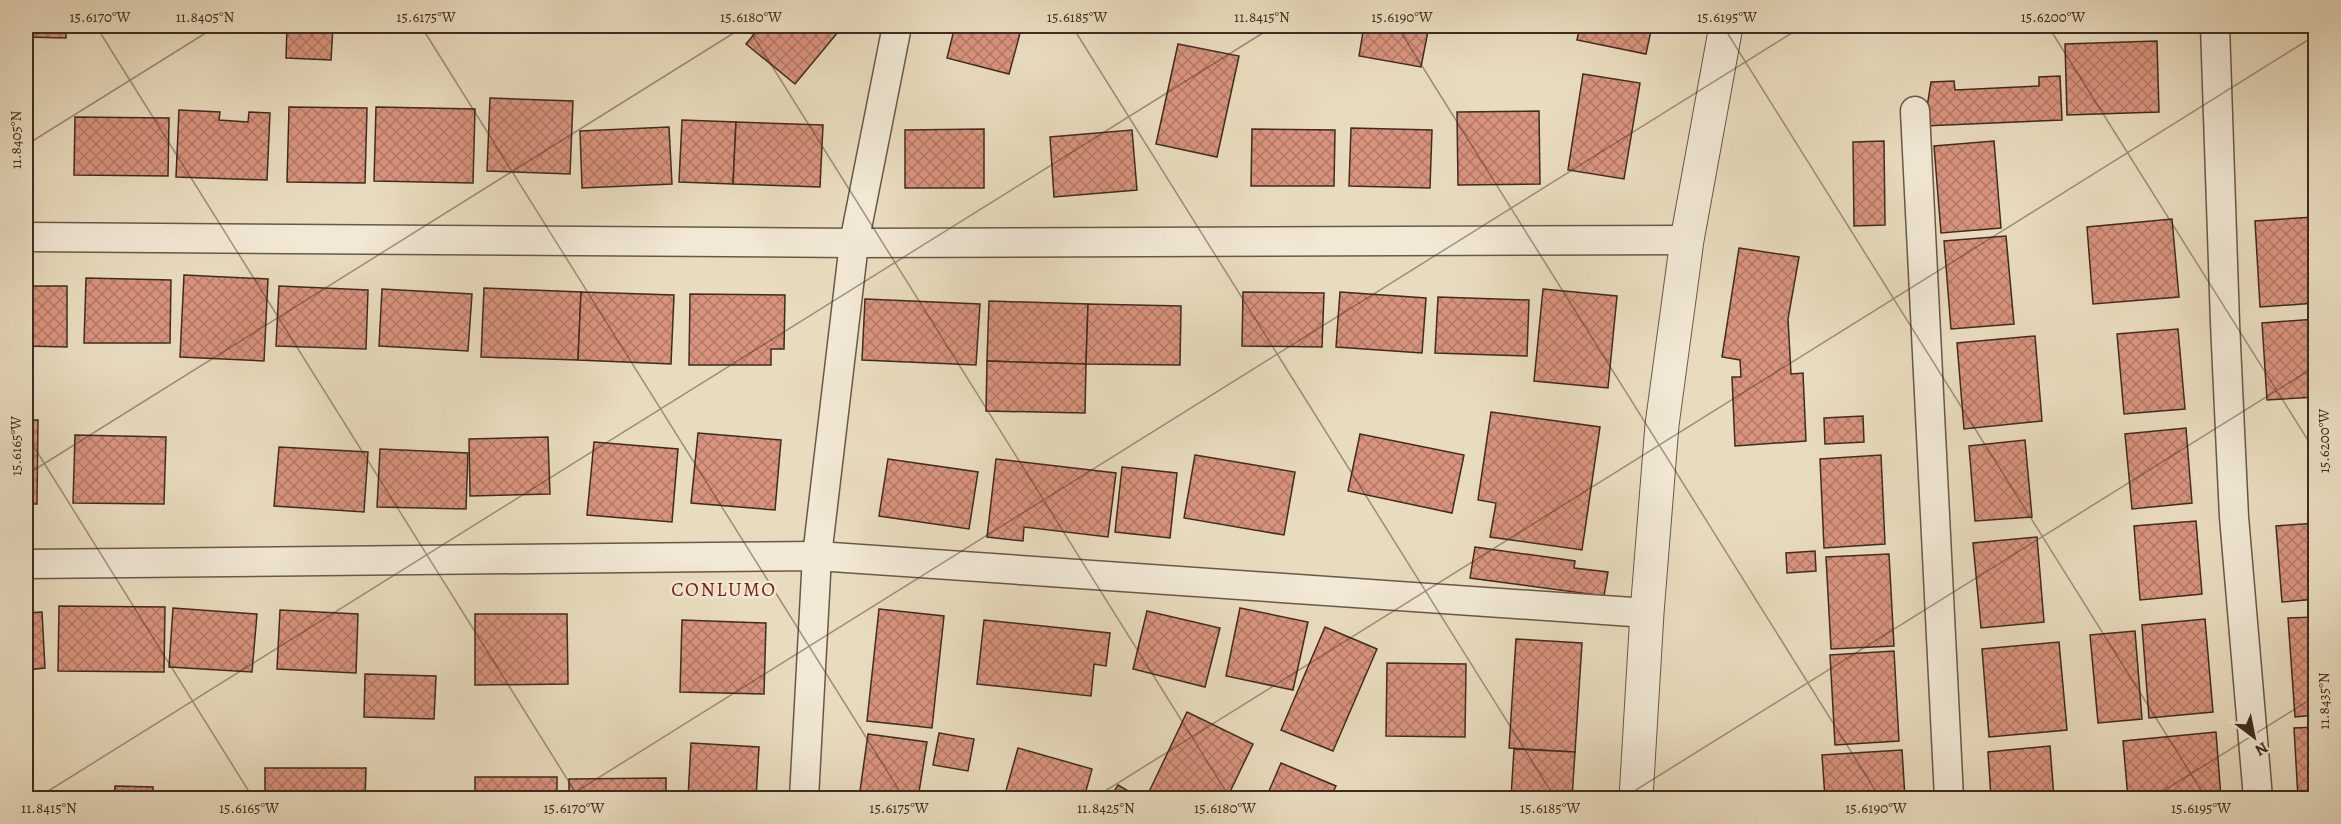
<svg xmlns="http://www.w3.org/2000/svg" width="2341" height="824" font-family="Alegreya,serif">
<style>
.building{fill:url(#building-cross-hatch);stroke:#3e2c20;stroke-width:1.5}
.lines{fill:none;stroke-linecap:round;stroke-linejoin:round}
.minor-casing{stroke:#695848;stroke-width:31}
.tertiary-casing{stroke:#695848;stroke-width:35}
.minor{stroke:#f1e8d5;stroke-width:28}
.tertiary{stroke:#f1e8d5;stroke-width:33}
.ticks{fill:none;stroke:#3e2c20;stroke-width:1.5;stroke-opacity:0.45}
.labels{text-anchor:middle;stroke-width:5;stroke-linejoin:round;paint-order:stroke}
.neighbourhood-label{font-size:20px;letter-spacing:1.5px;fill:#7a1f14;stroke:#f1e8d5}
.neatline{fill:none;stroke:#3e2c20;stroke-width:2}
.ticks-label{font-size:15px;text-anchor:middle;fill:#3e2c20}
</style>
<defs>
<pattern id="building-cross-hatch" width="8" height="8" patternUnits="userSpaceOnUse" patternTransform="scale(1.5)"><rect width="8" height="8" fill="#d9937d"/><path d="M0 0l8 8M0 8l8-8" fill="none" stroke="#b17866"/></pattern>
</defs>
<rect width="100%" height="100%" fill="#e9dcbe"/>
<filter id="stains"><feTurbulence type="fractalNoise" baseFrequency=".00333" numOctaves="4"/><feColorMatrix values="0 0 0 0 .2 0 0 0 0 .09 0 0 0 0 .02 0 0 0 .5 -.17"/></filter>
<radialGradient id="worn" r=".72"><stop offset=".6" stop-color="#630" stop-opacity="0"/><stop offset="1" stop-color="#630" stop-opacity=".3"/></radialGradient>
<!-- building -->
<g class="building">
<path d="M26,26H66V38L26,37Z"/>
<path d="M287,26H333L331,60L286,58Z"/>
<path d="M375,26H471V32L375,31Z"/>
<path d="M761,26H843L795,84L746,44Z"/>
<path d="M955,26H1022L1009,74L947,58Z"/>
<path d="M1364,26H1429L1421,67L1359,56Z"/>
<path d="M1580,26H1652L1646,54L1577,40Z"/>
<path d="M2157,41L2159,112L2067,115L2065,44Z"/>
<path d="M1178,44L1239,56L1217,157L1156,144Z"/>
<path d="M1583,74L1640,83L1624,179L1568,170Z"/>
<path d="M2060,76L2062,120L1924,126L1931,82L1954,81L1955,90L2039,86V77Z"/>
<path d="M490,98L573,101L570,174L487,171Z"/>
<path d="M289,107L367,108L365,183L287,182Z"/>
<path d="M376,107L475,109L473,183L374,181Z"/>
<path d="M179,110L220,112L219,120L248,122L249,112L270,113L267,180L176,177Z"/>
<path d="M1539,111L1540,184L1458,185L1457,112Z"/>
<path d="M75,117L169,118L168,176L74,175Z"/>
<path d="M682,120L736,122L733,184L679,182Z"/>
<path d="M736,122L823,125L820,187L733,184Z"/>
<path d="M669,127L672,184L582,188L580,131Z"/>
<path d="M1351,128L1432,130L1430,188L1349,186Z"/>
<path d="M984,129V188H905V130Z"/>
<path d="M1252,129L1335,130L1334,186H1251Z"/>
<path d="M1132,130L1137,190L1054,197L1050,137Z"/>
<path d="M1884,141L1885,225L1854,226L1853,142Z"/>
<path d="M1994,141L2001,228L1941,233L1934,146Z"/>
<path d="M2313,217L2316,303L2260,307L2255,221Z"/>
<path d="M2172,219L2179,297L2093,304L2087,227Z"/>
<path d="M2006,236L2014,324L1951,329L1944,241Z"/>
<path d="M1739,248L1799,257L1788,319L1791,374L1803,373L1806,441L1735,446L1732,377H1741L1740,360L1722,357Z"/>
<path d="M184,275L268,279L264,361L180,357Z"/>
<path d="M86,278L171,280L170,343H84Z"/>
<path d="M26,286H67V347L26,346Z"/>
<path d="M279,286L368,290L366,349L276,346Z"/>
<path d="M484,288L581,292L578,360L481,357Z"/>
<path d="M382,289L472,294L468,351L379,346Z"/>
<path d="M1543,289L1617,296L1608,388L1534,381Z"/>
<path d="M581,292L674,295L671,364L578,360Z"/>
<path d="M1243,292L1324,293L1322,347L1242,346Z"/>
<path d="M1340,292L1426,298L1422,353L1336,347Z"/>
<path d="M690,294L785,295L784,349H771V365H689Z"/>
<path d="M1438,297L1529,300L1527,356L1435,353Z"/>
<path d="M865,299L980,304L976,365L862,360Z"/>
<path d="M989,301L1088,304L1086,364L987,361Z"/>
<path d="M1088,304L1181,306L1180,365L1086,364Z"/>
<path d="M2316,319V397L2267,400L2262,323Z"/>
<path d="M2178,329L2185,409L2124,414L2117,334Z"/>
<path d="M2035,336L2042,421L1964,429L1957,343Z"/>
<path d="M987,361L1086,364L1085,413L986,411Z"/>
<path d="M1491,412L1600,427L1582,550L1490,537L1496,503L1478,500Z"/>
<path d="M1863,416L1864,442L1825,444L1824,418Z"/>
<path d="M26,420H38L37,504H26Z"/>
<path d="M2186,428L2192,503L2132,509L2125,434Z"/>
<path d="M698,433L781,440L775,510L691,503Z"/>
<path d="M1360,434L1464,455L1452,513L1348,491Z"/>
<path d="M75,435L166,437L164,504L73,503Z"/>
<path d="M548,437L550,494L470,496L469,439Z"/>
<path d="M2025,440L2032,517L1975,521L1969,446Z"/>
<path d="M594,442L678,449L672,522L587,515Z"/>
<path d="M279,447L368,452L364,512L274,506Z"/>
<path d="M380,449L468,453L466,509L377,507Z"/>
<path d="M1195,455L1295,472L1284,535L1184,518Z"/>
<path d="M1881,455L1885,544L1824,548L1820,459Z"/>
<path d="M888,459L978,472L969,529L879,516Z"/>
<path d="M996,459L1116,473L1108,537L1024,527L1023,541L987,537Z"/>
<path d="M1122,467L1177,473L1170,538L1115,532Z"/>
<path d="M2196,521L2202,594L2140,600L2134,526Z"/>
<path d="M2316,523V599L2282,602L2276,526Z"/>
<path d="M2037,537L2044,622L1981,628L1973,543Z"/>
<path d="M1475,547L1575,561L1574,568L1608,572L1604,596L1470,578Z"/>
<path d="M1815,551L1816,571L1787,573L1786,553Z"/>
<path d="M1889,554L1894,646L1831,649L1826,557Z"/>
<path d="M59,606L165,607L164,672L58,671Z"/>
<path d="M173,608L257,614L252,672L169,667Z"/>
<path d="M1240,608L1308,622L1293,690L1226,676Z"/>
<path d="M879,609L944,616L932,728L867,721Z"/>
<path d="M280,610L358,614L356,673L277,669Z"/>
<path d="M1147,611L1220,628L1205,687L1133,669Z"/>
<path d="M42,612L45,668L26,670V613Z"/>
<path d="M475,614H567L568,684L475,685Z"/>
<path d="M2316,617V715L2295,717L2288,618Z"/>
<path d="M2205,619L2213,712L2149,718L2142,625Z"/>
<path d="M682,620L766,623L764,694L680,692Z"/>
<path d="M984,620L1110,633L1106,666L1094,664L1091,696L977,684Z"/>
<path d="M1325,627L1377,649L1333,751L1281,730Z"/>
<path d="M2135,631L2142,719L2098,723L2090,635Z"/>
<path d="M1516,639L1582,643L1575,752L1509,748Z"/>
<path d="M2059,642L2067,730L1989,737L1982,649Z"/>
<path d="M1894,651L1899,741L1835,745L1830,655Z"/>
<path d="M1387,663L1466,664L1465,737L1386,736Z"/>
<path d="M365,674L436,676L434,719L364,717Z"/>
<path d="M1187,712L1253,744L1227,798H1158L1148,794Z"/>
<path d="M2316,727V798H2298L2294,728Z"/>
<path d="M2216,732L2221,798H2128L2123,741Z"/>
<path d="M939,733L974,739L968,771L933,765Z"/>
<path d="M868,734L927,742L918,798H859Z"/>
<path d="M691,743L759,747L756,798H688Z"/>
<path d="M2050,746L2054,798H1991L1988,752Z"/>
<path d="M1018,748L1092,769L1084,798H1004Z"/>
<path d="M1514,749L1575,752L1572,798H1511Z"/>
<path d="M1902,750L1905,798H1825L1822,755Z"/>
<path d="M1281,763L1336,786L1330,798H1266Z"/>
<path d="M265,768H366L365,798H265Z"/>
<rect x="475" y="777" width="82" height="21"/>
<path d="M666,778V798H569V779Z"/>
<path d="M1118,785L1140,798H1110Z"/>
<path d="M115,786L153,787V798H114Z"/>
<path d="M26,794L40,795V798H26Z"/>
</g>
<g class="lines">
<!-- minor casing -->
<g class="minor-casing">
<g id="minor">
<path d="M2215,26L2225,323L2234,517L2258,798"/>
<path d="M1915,111L1949,798"/>
<path d="M26,237L854,243L1687,240"/>
<path d="M26,564L817,556L1647,613"/>
<path d="M804,798L817,556L854,243L897,26"/>
</g>
</g>
<!-- tertiary casing -->
<g class="tertiary-casing">
<path id="tertiary" d="M1636,798L1647,613L1662,425L1687,240L1726,26"/>
</g>
<!-- minor -->
<use href="#minor" class="minor"/>
<!-- tertiary -->
<use href="#tertiary" class="tertiary"/>
</g>
<!-- ticks -->
<path class="ticks" d="M96,26L579,798M421,26L904,798M747,26L1230,798M1072,26L1555,798M1397,26L1880,798M1723,26L2206,798M2048,26L2316,453M26,145L217,26M26,434L253,798M26,475L745,26M37,798L1274,26M566,798L1803,26M1094,798L2316,35M1623,798L2316,366M2152,798L2316,696"/>
<g class="labels">
<!-- neighbourhood labels -->
<g class="neighbourhood-label">
<text x="724" y="596">CONLUMO</text>
</g>
</g>
<!-- margin -->
<rect width="2341" height="824" fill="none" stroke="#e9dcbe" stroke-width="66"/>
<!-- north arrow -->
<g transform="translate(2254 737) rotate(148)" stroke="#f1e8d5" stroke-width="4.5" paint-order="stroke">
<path d="M0-4.5L10 22L0 15L-10 22Z" fill="#3e2c20"/>
<text y="-9" font-size="16" font-weight="bold" text-anchor="middle" fill="#3e2c20">N</text>
</g>
<rect x="33" y="33" width="2275" height="758" class="neatline"/>
<g class="ticks-label">
<text x="100" y="22">15.6170°W</text>
<text x="205" y="22">11.8405°N</text>
<text x="426" y="22">15.6175°W</text>
<text x="751" y="22">15.6180°W</text>
<text x="1077" y="22">15.6185°W</text>
<text x="1262" y="22">11.8415°N</text>
<text x="1402" y="22">15.6190°W</text>
<text x="1727" y="22">15.6195°W</text>
<text x="2053" y="22">15.6200°W</text>
<text transform="translate(16 140) rotate(-90)" y="5">11.8405°N</text>
<text transform="translate(2324 441) rotate(-90)" y="5">15.6200°W</text>
<text transform="translate(16 446) rotate(-90)" y="5">15.6165°W</text>
<text transform="translate(2324 701) rotate(-90)" y="5">11.8435°N</text>
<text x="49" y="813">11.8415°N</text>
<text x="249" y="813">15.6165°W</text>
<text x="574" y="813">15.6170°W</text>
<text x="899" y="813">15.6175°W</text>
<text x="1106" y="813">11.8425°N</text>
<text x="1225" y="813">15.6180°W</text>
<text x="1550" y="813">15.6185°W</text>
<text x="1876" y="813">15.6190°W</text>
<text x="2201" y="813">15.6195°W</text>
</g>
<rect width="100%" height="100%" filter="url(#stains)"/>
<rect width="100%" height="100%" fill="url(#worn)"/>
</svg>
